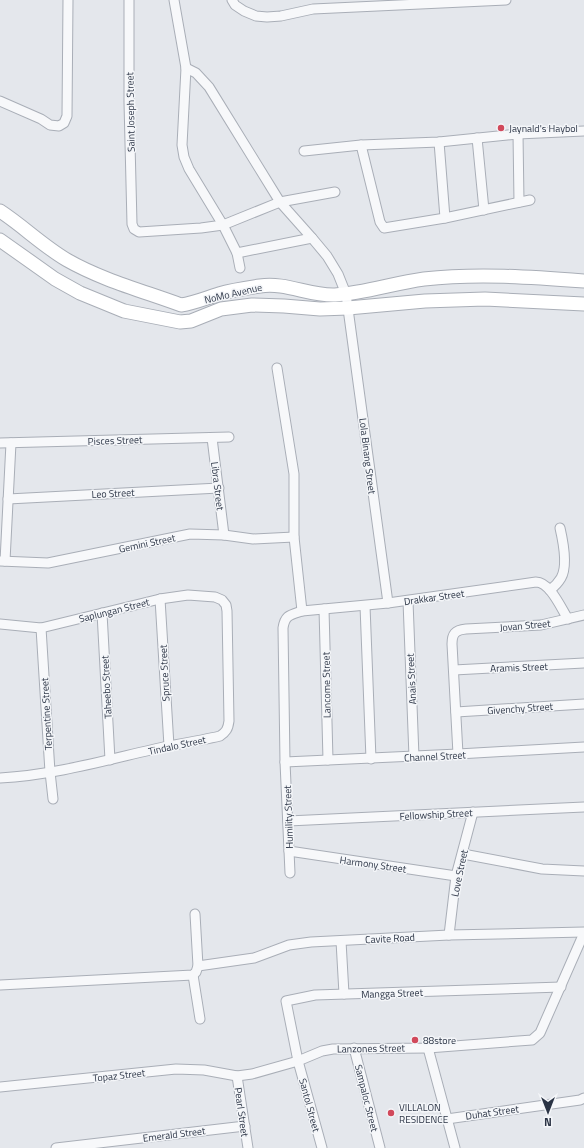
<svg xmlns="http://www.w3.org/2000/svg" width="584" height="1148" font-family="'Titillium Web',sans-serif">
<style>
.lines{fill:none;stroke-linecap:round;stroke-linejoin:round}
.street-casing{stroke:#a9aeb7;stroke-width:11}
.secondary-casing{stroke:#a9aeb7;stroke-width:15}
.street{stroke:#f7f8fa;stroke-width:9}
.secondary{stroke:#fff;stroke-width:13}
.poi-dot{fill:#d1495b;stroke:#f4f6f9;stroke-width:1.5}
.labels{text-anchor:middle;stroke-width:3;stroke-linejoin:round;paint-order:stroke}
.street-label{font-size:10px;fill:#2b3445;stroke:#f4f6f9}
.poi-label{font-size:10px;fill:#2b3445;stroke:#f4f6f9;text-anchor:start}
</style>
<rect width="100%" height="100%" fill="#e4e7ec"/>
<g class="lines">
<!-- street casing -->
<g class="street-casing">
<g id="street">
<path d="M129,0V102L132,224L134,229L139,232L201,228L223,225L280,202L335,192"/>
<path d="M174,0L186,68L182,145L184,157L189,169L223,225L237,253L240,268"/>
<path d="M232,0L235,5L244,11L256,16L267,17L281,16L313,9L506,0"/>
<path d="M186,68L196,73L209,87L280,202L312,238L327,256L338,274L346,294L388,603"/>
<path d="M0,101L41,119L50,125L59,126L64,123L67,116L68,0"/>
<path d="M518,134L519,202"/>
<path d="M477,138L484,210"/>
<path d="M439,142L445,218"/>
<path d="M361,145L380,222L384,228L445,218L530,200"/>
<path d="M304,151L361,145L439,142L518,134L584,131"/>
<path d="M237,253L312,238"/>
<path d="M277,368L294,474V537L302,611"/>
<path d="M212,438L224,535"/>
<path d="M0,443L229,437"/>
<path d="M8,499L219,488"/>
<path d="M0,561L48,563L190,534L224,535L253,539L294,537"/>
<path d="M5,561L11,443"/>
<path d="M550,590C554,587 558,583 561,578C568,566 563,541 560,528"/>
<path d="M160,599L169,746"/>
<path d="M408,601L414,757"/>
<path d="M365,606L371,759"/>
<path d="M324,609L328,760"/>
<path d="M102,613L110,760"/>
<path d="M0,624L41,628L160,599L188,595L215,597L222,600L226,605L227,611L229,721C228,729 226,732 220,736C203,740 185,743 168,746C113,758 57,775 0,778"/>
<path d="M41,628L50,772L53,799"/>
<path d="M454,670L584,663"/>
<path d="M456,712L584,704"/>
<path d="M458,754L452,644C452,634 455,630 466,629L541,625L584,615"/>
<path d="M285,762L458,754L584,747"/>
<path d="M288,821L584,807"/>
<path d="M289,851L456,876"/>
<path d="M463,854L542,869L584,871"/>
<path d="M290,873L285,762L283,628C285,615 290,615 302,611L388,603L536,582C550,582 561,608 568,619"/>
<path d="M449,935L456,876L473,812"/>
<path d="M341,941L344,994"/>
<path d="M198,966L254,958L289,945L311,942L449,935L584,932"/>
<path d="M193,975L200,1019"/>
<path d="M0,985L193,975L196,972L198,966L195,914"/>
<path d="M354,1048L380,1148"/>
<path d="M428,1048L455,1148"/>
<path d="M237,1076L248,1148"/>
<path d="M0,1087L176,1069L204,1070L237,1076L252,1074L298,1061L322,1051L333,1049L428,1048L532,1040L540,1033L584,933"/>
<path d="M447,1119L580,1100L584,1098"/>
<path d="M56,1148L245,1126"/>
<path d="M322,1148L298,1061L286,1001L315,995L561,987"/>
</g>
</g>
<!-- secondary casing -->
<g class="secondary-casing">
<g id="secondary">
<path d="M0,211C23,226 43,246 67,260C102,280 143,291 181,305C194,303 206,298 219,294C232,290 246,288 260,286C286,282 309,296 335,295C365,293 394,283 424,279C477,273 531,277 584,281"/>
<path d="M0,240L55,279L80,293L124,311L180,322L191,321L221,309L252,305L284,306L320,309L348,308L425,301L485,299L584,304"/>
</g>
</g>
<!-- street -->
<use href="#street" class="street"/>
<!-- secondary -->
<use href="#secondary" class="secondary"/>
</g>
<!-- markers -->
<g class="poi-dot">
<circle cx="501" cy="128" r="4"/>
<circle cx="415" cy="1040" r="4"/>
<circle cx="391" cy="1113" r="4"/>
</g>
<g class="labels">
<!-- street labels -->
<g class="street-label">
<text transform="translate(130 112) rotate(-91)" y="4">Saint Joseph Street</text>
<text transform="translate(233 293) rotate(-13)" y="4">NoMo Avenue</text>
<text transform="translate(115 440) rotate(-2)" y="4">Pisces Street</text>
<text transform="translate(368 456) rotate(83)" y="4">Lola Binang Street</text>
<text transform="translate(218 486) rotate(83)" y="4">Libra Street</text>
<text transform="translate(113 493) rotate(-3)" y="4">Leo Street</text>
<text transform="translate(147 543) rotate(-12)" y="4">Gemini Street</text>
<text transform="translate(434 597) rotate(-8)" y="4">Drakkar Street</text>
<text transform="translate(114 610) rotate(-14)" y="4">Saplungan Street</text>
<text transform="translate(525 625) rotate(-5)" y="4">Jovan Street</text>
<text transform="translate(519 667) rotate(-2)" y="4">Aramis Street</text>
<text transform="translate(164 673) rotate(-93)" y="4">Spruce Street</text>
<text transform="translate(411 679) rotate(-93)" y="4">Anais Street</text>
<text transform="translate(326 685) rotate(-91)" y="4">Lancome Street</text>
<text transform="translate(106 687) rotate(-93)" y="4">Taheebo Street</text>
<text transform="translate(520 708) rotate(-4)" y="4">Givenchy Street</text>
<text transform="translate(46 714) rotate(-93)" y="4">Terpentine Street</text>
<text transform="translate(177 745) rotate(-12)" y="4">Tindalo Street</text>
<text transform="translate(435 756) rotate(-3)" y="4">Channel Street</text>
<text transform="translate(436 814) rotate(-3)" y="4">Fellowship Street</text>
<text transform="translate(288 817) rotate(-92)" y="4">Humility Street</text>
<text transform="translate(373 864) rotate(8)" y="4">Harmony Street</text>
<text transform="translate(459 873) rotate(-78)" y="4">Love Street</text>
<text transform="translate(390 938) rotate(-3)" y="4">Cavite Road</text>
<text transform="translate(392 993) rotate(-2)" y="4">Mangga Street</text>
<text transform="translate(371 1048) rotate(-1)" y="4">Lanzones Street</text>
<text transform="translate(119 1075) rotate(-6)" y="4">Topaz Street</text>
<text transform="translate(367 1098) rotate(76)" y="4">Sampaloc Street</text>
<text transform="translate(310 1105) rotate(75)" y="4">Santol Street</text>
<text transform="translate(242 1112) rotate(82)" y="4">Pearl Street</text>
<text transform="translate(492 1112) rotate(-8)" y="4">Duhat Street</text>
<text transform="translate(174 1134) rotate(-7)" y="4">Emerald Street</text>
</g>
<!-- poi labels -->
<g class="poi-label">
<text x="509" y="132">Jaynald's Haybol</text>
<text x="423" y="1044">88store</text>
<text x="399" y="1111">VILLALON<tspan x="399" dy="12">RESIDENCE</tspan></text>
</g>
</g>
<!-- north arrow -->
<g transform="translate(548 1112) rotate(180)" stroke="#f4f6f9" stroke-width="3" paint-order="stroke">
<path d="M0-3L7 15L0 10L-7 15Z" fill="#2b3445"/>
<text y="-6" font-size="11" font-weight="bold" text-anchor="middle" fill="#2b3445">N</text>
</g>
</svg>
